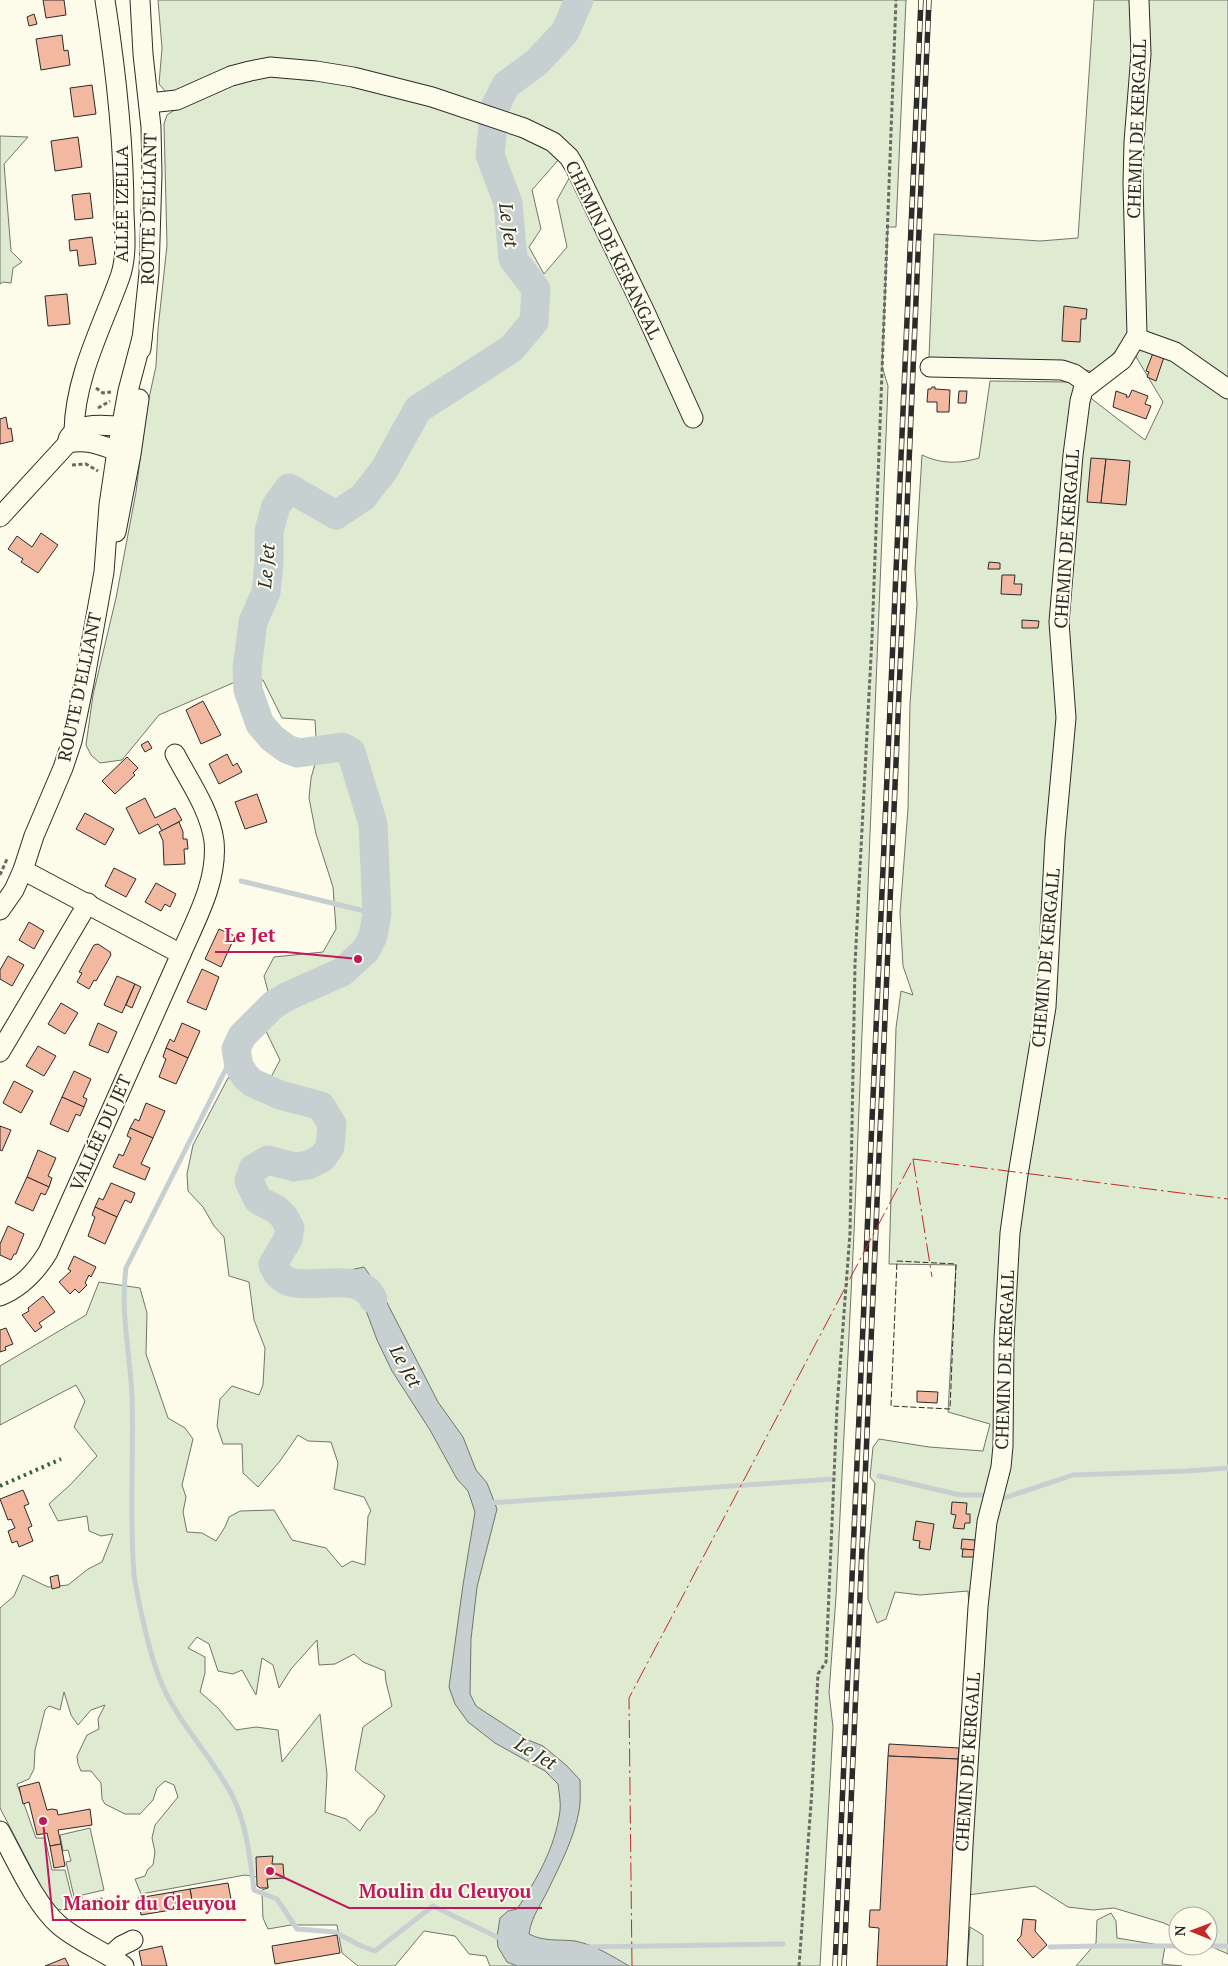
<svg xmlns="http://www.w3.org/2000/svg" width="1228" height="1966" font-family="'PT Serif',serif">
<style>
.green{fill:#deebd1;stroke:#74746e;fill-rule:evenodd}
.water{fill:#c7d0d0;stroke:#74746e}
.lines{fill:none;stroke-linecap:round;stroke-linejoin:round}
.stream{stroke:#c7d0d0;stroke-width:5}
.river{stroke:#c7d0d0;stroke-width:29}
.building{fill:#f2b8a0;stroke:#2b2b2b}
.minor-casing{stroke:#2b2b2b;stroke-width:21}
.path{stroke:#6a6964;stroke-width:3;stroke-dasharray:4 2.5;stroke-linecap:butt}
.minor{stroke:#fdfbea;stroke-width:19}
.rail-casing{stroke:#2b2b2b;stroke-width:5.5}
.rail{stroke:#fdfbea;stroke-width:4;stroke-dasharray:11;stroke-linecap:butt}
.hedge{stroke:#34623c;stroke-width:4;stroke-dasharray:2.5 4;stroke-linecap:butt}
.fence{stroke:#2b2b2b;stroke-width:1;stroke-dasharray:6 2.5;stroke-linecap:butt}
.power{stroke:#c62828;stroke-width:1;stroke-dasharray:18 4 2.5 4;stroke-linecap:butt}
.labels{text-anchor:middle;stroke-width:4;stroke-linejoin:round;paint-order:stroke}
.street-label{font-size:18px;fill:#2b2b2b;stroke:#fdfbea}
.water-label{font-size:19px;font-style:italic;fill:#2b2b2b;stroke:#fdfbea}
.leader{fill:none;stroke:#c2185b;stroke-width:2}
.callout-dot{fill:#c2185b;stroke:#fdfbea;stroke-width:2}
.callout-label{font-size:19px;text-anchor:middle;font-weight:bold;fill:#c2185b;stroke:#fdfbea;stroke-width:4;stroke-linejoin:round;paint-order:stroke}
</style>
<rect width="100%" height="100%" fill="#fdfbea"/>
<!-- green -->
<g class="green">
<path d="M158,0H906L896,227H888L882,366L888,386L854,1233L836,1597L829,1693L833,1727L820,1966H490L486,1956L469,1954L455,1936L424,1931L395,1966H358L342,1953L337,1925H291L268,1929L263,1918L262,1893V1890L268,1888L267,1879L245,1875L141,1894L135,1879L145,1876L148,1869L153,1865L155,1852L152,1838L155,1825L178,1797L174,1785L165,1781L157,1788L153,1800L140,1814H125L105,1804L102,1799L101,1783L91,1771H81L78,1764L77,1756L87,1735L99,1729L98,1719L105,1705L91,1710L78,1725L71,1715L64,1692L60,1710L49,1706L45,1710L35,1750L34,1769L29,1779L17,1784L36,1838H45L52,1870H65L72,1898L77,1909L53,1910L0,1808V1608L14,1596L23,1575L48,1587L68,1585L88,1569L102,1562L113,1534L101,1536L89,1531L87,1516L58,1521L49,1504L71,1484L97,1456L74,1427L85,1401L76,1385L0,1425V1366L86,1315L99,1282L140,1288L147,1313L146,1354L168,1418L185,1428L193,1439L182,1485L186,1497L183,1512L187,1532L202,1533L216,1541L225,1527L229,1517L240,1511L274,1510L292,1540L326,1548L342,1567L352,1561L365,1565L368,1516L371,1511L364,1497L334,1489L338,1463L331,1442L308,1441L298,1435L280,1461L258,1487L243,1473L242,1444H223L217,1426L220,1399L232,1386L259,1395L263,1385L265,1348L254,1320L249,1282L229,1276L224,1237L214,1226L203,1207L188,1191L187,1174L193,1145L228,1078L271,1077L280,1060L265,1029L276,1022L264,976L274,957L323,952L336,929L333,887L316,834L309,798L311,778L317,757L315,720L282,718L263,680L235,682L159,715L122,760L100,763L91,755L86,745L93,695L116,598L136,492L146,412L156,366L158,329L167,245L164,124L167,115L179,107L159,84L162,48ZM560,158L572,173L557,200L567,247L544,274L529,247L541,229L532,190ZM197,1637L209,1644L218,1671L233,1674L242,1670L256,1695L262,1658L273,1665L279,1688L291,1669L317,1640L319,1665L335,1664L354,1654L363,1662L385,1671L386,1682L392,1706L363,1727L355,1770L385,1796L375,1813L367,1820L360,1831L346,1819L325,1812L327,1774L320,1714L282,1762L278,1730L256,1727L236,1730L218,1708L200,1692L205,1673V1657L188,1648Z"/>
<path d="M1094,0H1228V1954L1208,1945V1916H1178V1930L1164,1923L1114,1908L1093,1910L1068,1907L1035,1886L968,1895L976,1708L968,1591L920,1595L895,1592L886,1619L877,1623L868,1599V1554L875,1483L870,1477L873,1447L879,1439L929,1447L983,1451L990,1424L948,1412L956,1265L889,1264L896,1028L901,991L913,995L903,966L900,913L908,809L910,704L917,604L915,570L922,455C941,464 959,464 979,458L990,381L1070,382L1145,440L1163,402L1126,340L1095,373L1060,361L929,358L934,234L1040,241L1078,238Z"/>
<path d="M0,136L28,137L4,164L11,251L22,262L13,268L11,283L3,282L0,284Z"/>
<path d="M90,1828L104,1890L82,1895V1900L75,1901L66,1862L71,1861L68,1850L63,1851L60,1835Z"/>
<path d="M1111,1913L1116,1921L1117,1938L1165,1946L1162,1964L1182,1966H1076L1096,1943L1097,1920Z"/>
<path d="M970,1927L983,1935V1966H967Z"/>
</g>
<!-- water -->
<path class="water" d="M364,1267L381,1291L438,1402L463,1437L476,1470L487,1483L497,1509L477,1587L471,1639L470,1694L476,1706L528,1740L543,1746L566,1765L580,1780C580,1790 581,1801 579,1811C574,1838 561,1863 549,1888C542,1903 531,1917 529,1934C544,1942 559,1939 575,1941C595,1945 612,1956 629,1966H517L507,1962L498,1947L497,1937L500,1918L508,1911L517,1909C537,1879 555,1848 560,1811C561,1802 559,1793 558,1784L545,1771L495,1743L468,1722L455,1704L449,1687L463,1585L475,1512L468,1491L457,1479L430,1430L392,1371L377,1340L364,1305L350,1292H339L341,1272Z"/>
<g class="lines">
<!-- stream -->
<g class="stream">
<path d="M241,881L377,914"/>
<path d="M236,1049L126,1268C120,1311 130,1353 132,1396C134,1455 129,1515 134,1574C135,1585 138,1596 140,1607C146,1634 152,1662 163,1687C181,1726 212,1757 232,1795C247,1825 250,1858 254,1890L277,1899L297,1929L335,1932L361,1946L375,1951L433,1906L497,1937L503,1938"/>
<path d="M879,1476L960,1495H982"/>
<path d="M1004,1498L1073,1475L1187,1471L1228,1468"/>
<path d="M489,1503L832,1479"/>
<path d="M1208,1946H1228"/>
<path d="M586,1947L783,1944"/>
<path d="M1050,1947L1096,1946H1187"/>
</g>
<!-- river -->
<path class="river" d="M373,1299C355,1261 286,1307 273,1264L288,1239L290,1228L284,1217L276,1209L258,1200L249,1181L253,1169L268,1160L294,1167L308,1165L322,1158L330,1147L332,1124L321,1106L280,1095L253,1083L246,1077L239,1066L236,1049L242,1036L273,1005L288,996L342,972L366,950L373,936L377,914L373,824L351,752L342,747L298,753L287,749L272,738L260,724L248,690L247,669L253,622L266,592L269,563V531L276,506L289,488L336,515L363,497L384,470L418,409L511,349L534,322L536,289L513,259L508,203L490,155L495,107L506,85L537,62L565,32L579,0"/>
</g>
<!-- building -->
<g class="building">
<path d="M43,0H64L66,15L46,18Z"/>
<path d="M34,14L37,24L29,26L27,17Z"/>
<path d="M62,35L64,51L68,50L70,65L41,70L36,39Z"/>
<path d="M92,85L96,114L74,117L70,88Z"/>
<path d="M78,137L82,167L55,171L51,141Z"/>
<path d="M90,193L93,218L75,220L72,195Z"/>
<path d="M92,237L96,264L79,266L77,250L70,251L69,240Z"/>
<path d="M67,294L70,324L48,326L45,296Z"/>
<path d="M1064,306L1087,309L1086,319H1081L1080,342L1062,341Z"/>
<path d="M1153,353L1164,357L1156,381L1147,377L1149,372L1146,371Z"/>
<path d="M932,387H935V389L950,390L949,412H937V402H927L928,389H931Z"/>
<path d="M1132,390L1148,396L1145,404L1151,406L1146,419L1113,407L1116,391L1127,395L1126,397H1129Z"/>
<path d="M959,391H967L966,403H958Z"/>
<path d="M6,417L8,429L11,428L13,441L0,444V419Z"/>
<path d="M1091,458L1106,459L1101,503L1087,502Z"/>
<path d="M1106,459L1130,461L1126,505L1101,503Z"/>
<path d="M41,533L58,545L38,573L21,562L23,559L8,549L17,536L32,547Z"/>
<path d="M989,562L1000,563V569H988Z"/>
<path d="M1002,575H1015L1014,584H1022L1021,595L1001,594Z"/>
<path d="M1022,620L1039,621L1038,628H1022Z"/>
<path d="M203,701L221,735L201,744L186,710Z"/>
<path d="M148,741L152,748L145,752L141,745Z"/>
<path d="M227,754L233,766L237,763L242,772L219,784L209,764Z"/>
<path d="M127,757L138,768L133,773L135,775L115,794L102,781Z"/>
<path d="M257,794L267,822L245,829L235,802Z"/>
<path d="M145,798L155,818L175,808L182,820L162,831L158,824L139,834L126,808Z"/>
<path d="M85,813L114,829L105,845L76,829Z"/>
<path d="M179,822L183,832V839H187L188,849H184L185,864L164,865L163,841L159,832Z"/>
<path d="M114,868L136,879L126,897L105,886Z"/>
<path d="M156,883L176,894L170,907L165,904L161,911L145,902Z"/>
<path d="M29,922L44,931L34,949L19,940Z"/>
<path d="M219,929L235,936L221,967L205,959Z"/>
<path d="M98,944L110,952L111,955L96,981L94,980L89,989L77,982L82,973L79,972L94,945Z"/>
<path d="M8,956L24,965L12,986L0,979V970Z"/>
<path d="M202,969L219,977L206,1010L187,1002Z"/>
<path d="M117,976L135,984L122,1013L104,1005Z"/>
<path d="M135,984L141,987L132,1008L126,1005Z"/>
<path d="M61,1003L78,1013L65,1034L48,1024Z"/>
<path d="M98,1023L117,1032L108,1053L89,1045Z"/>
<path d="M182,1023L200,1031L188,1058L166,1048L170,1039L174,1042Z"/>
<path d="M38,1046L56,1056L44,1076L26,1066Z"/>
<path d="M166,1048L188,1058L176,1084L159,1077L166,1059L163,1057Z"/>
<path d="M74,1071L91,1079L83,1097L87,1099L84,1107L62,1097Z"/>
<path d="M14,1081L33,1091L21,1113L3,1103Z"/>
<path d="M62,1097L84,1107L80,1116L76,1114L68,1132L50,1124Z"/>
<path d="M146,1103L165,1111L153,1138L130,1128L135,1119L139,1121Z"/>
<path d="M0,1126L11,1130L2,1151L0,1150Z"/>
<path d="M130,1128L153,1138L141,1164L150,1168L145,1180L113,1167L119,1154L123,1156L131,1138L127,1136Z"/>
<path d="M38,1150L56,1158L48,1176L52,1178L49,1187L27,1177Z"/>
<path d="M27,1177L49,1187L45,1195L41,1193L33,1211L15,1203Z"/>
<path d="M111,1183L135,1193L131,1203L125,1200L117,1217L95,1207L99,1198L103,1200Z"/>
<path d="M95,1207L117,1217L105,1244L88,1236L95,1217L92,1215Z"/>
<path d="M8,1226L24,1234L16,1254H14L11,1260L0,1255V1244Z"/>
<path d="M74,1256L96,1267L91,1277L89,1275L85,1283L87,1285L79,1293L75,1289L70,1294L59,1282L71,1271L68,1269Z"/>
<path d="M43,1296L55,1312L39,1323L42,1327L35,1332L22,1315L29,1311L28,1308Z"/>
<path d="M6,1328L13,1344L5,1347L6,1350L0,1352V1330Z"/>
<path d="M917,1391L938,1392L937,1403L917,1402Z"/>
<path d="M23,1490L29,1504L24,1506L32,1526L28,1528L33,1541L19,1547L17,1541L12,1543L8,1531L15,1528L11,1519L8,1520L0,1499Z"/>
<path d="M952,1502L967,1503L966,1514H970V1523H965L964,1529L953,1528L956,1515L951,1514Z"/>
<path d="M916,1521L934,1524L930,1550L919,1548L920,1541L913,1540Z"/>
<path d="M962,1539L975,1540V1550L961,1549Z"/>
<path d="M963,1549L975,1550L977,1557H962Z"/>
<path d="M58,1575L60,1587L52,1589L50,1577Z"/>
<path d="M889,1744L959,1748L958,1759L888,1756Z"/>
<path d="M888,1756L958,1759L947,1966H877L879,1928L869,1927L870,1910H880Z"/>
<path d="M39,1782L47,1810L52,1809L57,1810L58,1815L90,1809L92,1825L58,1830L61,1844L50,1846L47,1833L37,1835L29,1802L23,1804L19,1787Z"/>
<path d="M61,1844L65,1866L54,1868L50,1846Z"/>
<path d="M273,1856L272,1864H283L284,1878L267,1879L268,1888H260L257,1886L256,1857Z"/>
<path d="M228,1883L231,1899L193,1906L190,1889Z"/>
<path d="M190,1889L193,1906L177,1909L173,1892Z"/>
<path d="M173,1892L177,1909L141,1915L138,1898Z"/>
<path d="M102,1898L104,1906L84,1909L83,1901Z"/>
<path d="M1023,1919L1036,1920L1035,1931L1047,1945L1033,1958L1017,1940L1021,1936Z"/>
<path d="M337,1935L340,1953L275,1964L272,1946Z"/>
<path d="M162,1946L167,1966H142L139,1951Z"/>
<path d="M65,1958L69,1966H45Z"/>
</g>
<g class="lines">
<!-- minor casing -->
<g class="minor-casing">
<g id="minor">
<path d="M140,0L143,54L151,127L152,174L149,273L141,349"/>
<path d="M149,103L177,100L231,76L250,71L270,67L316,71L353,77L432,97L524,128L553,142L569,157L575,167L645,312L693,418"/>
<path d="M1136,338L1175,352L1228,389"/>
<path d="M930,367L1062,370L1074,374L1089,385"/>
<path d="M74,431C75,377 102,327 120,277C127,257 125,234 124,213C124,141 116,71 105,0"/>
<path d="M68,439C79,419 114,426 133,428"/>
<path d="M0,517L68,443C92,438 105,448 127,454"/>
<path d="M116,532L131,454L139,399"/>
<path d="M175,754C189,781 210,810 214,841C218,881 196,919 181,954"/>
<path d="M0,910L14,890L23,870L34,836L63,768L72,741L84,683L104,572L109,505L117,451L128,391L142,338"/>
<path d="M0,1052L88,903"/>
<path d="M0,1296C22,1287 36,1272 48,1252L181,954L23,870"/>
<path d="M0,1831C16,1860 35,1904 59,1925C79,1942 104,1951 124,1966"/>
<path d="M110,1956L121,1946L133,1940"/>
<path d="M957,1966L963,1845L978,1607L987,1522L1001,1467L1003,1446L1004,1340L1010,1233L1018,1175L1046,1007L1055,839L1066,718L1059,622L1073,455L1080,401L1083,390L1122,360L1137,335L1133,183L1134,142L1141,54L1139,0"/>
</g>
</g>
<!-- path -->
<g class="path">
<path d="M96,388L103,393L111,392"/>
<path d="M98,408L110,401"/>
<path d="M72,465L86,464L98,471"/>
<path d="M0,875L7,859"/>
<path d="M799,1966L812,1790L818,1674L826,1662L837,1407L850,1233L855,964L872,637L896,0"/>
</g>
<!-- minor -->
<use href="#minor" class="minor"/>
<!-- rail casing -->
<g class="rail-casing">
<g id="rail">
<path d="M835,1966L921,0"/>
<path d="M844,1966L929,0"/>
</g>
</g>
<!-- rail -->
<use href="#rail" class="rail"/>
<!-- hedge -->
<path class="hedge" d="M0,1486L61,1459"/>
<!-- fence -->
<path class="fence" d="M897,1261L956,1264L950,1409L891,1406Z"/>
<!-- power -->
<g class="power">
<path d="M913,1159L1228,1199"/>
<path d="M913,1159L932,1277"/>
<path d="M632,1966L629,1698L913,1159"/>
</g>
</g>
<g class="labels">
<!-- street labels -->
<g class="street-label">
<text transform="translate(1137 129) rotate(-88)" y="6">CHEMIN DE KERGALL</text>
<text transform="translate(122 204) rotate(-90)" y="6">ALLÉE IZELLA</text>
<text transform="translate(149 209) rotate(-89)" y="6">ROUTE D'ELLIANT</text>
<text transform="translate(613 250) rotate(64)" y="6">CHEMIN DE KERANGAL</text>
<text transform="translate(1067 539) rotate(-86)" y="6">CHEMIN DE KERGALL</text>
<text transform="translate(80 687) rotate(-78)" y="6">ROUTE D'ELLIANT</text>
<text transform="translate(1046 958) rotate(-85)" y="6">CHEMIN DE KERGALL</text>
<text transform="translate(101 1133) rotate(-66)" y="6">VALLÉE DU JET</text>
<text transform="translate(1005 1360) rotate(-88)" y="6">CHEMIN DE KERGALL</text>
<text transform="translate(968 1762) rotate(-86)" y="6">CHEMIN DE KERGALL</text>
</g>
<!-- water labels -->
<g class="water-label">
<text transform="translate(509 225) rotate(82)" y="7">Le Jet</text>
<text transform="translate(266 566) rotate(-85)" y="7">Le Jet</text>
<text transform="translate(406 1366) rotate(61)" y="7">Le Jet</text>
<text transform="translate(536 1753) rotate(31)" y="7">Le Jet</text>
</g>
</g>
<!-- callouts -->
<path class="leader" d="M358 959L286 952H215M270 1871L349 1908H542M43 1821L53 1920H246"/>
<g class="callout-dot">
<circle cx="358" cy="959" r="5"/>
<circle cx="270" cy="1871" r="5"/>
<circle cx="43" cy="1821" r="5"/>
</g>
<g class="callout-label">
<text x="250" y="942">Le Jet</text>
<text x="445" y="1898">Moulin du Cleuyou</text>
<text x="150" y="1910">Manoir du Cleuyou</text>
</g>
<!-- north arrow -->
<g transform="translate(1193 1931) rotate(271)"><circle r="24" fill="#fdfbea" stroke="#a9a89e"/>
<path d="M0-4L9 19L0 12L-9 19Z" fill="#c62828"/>
<text y="-8" font-size="14" font-weight="bold" text-anchor="middle" fill="#2b2b2b">N</text>
</g>
</svg>
